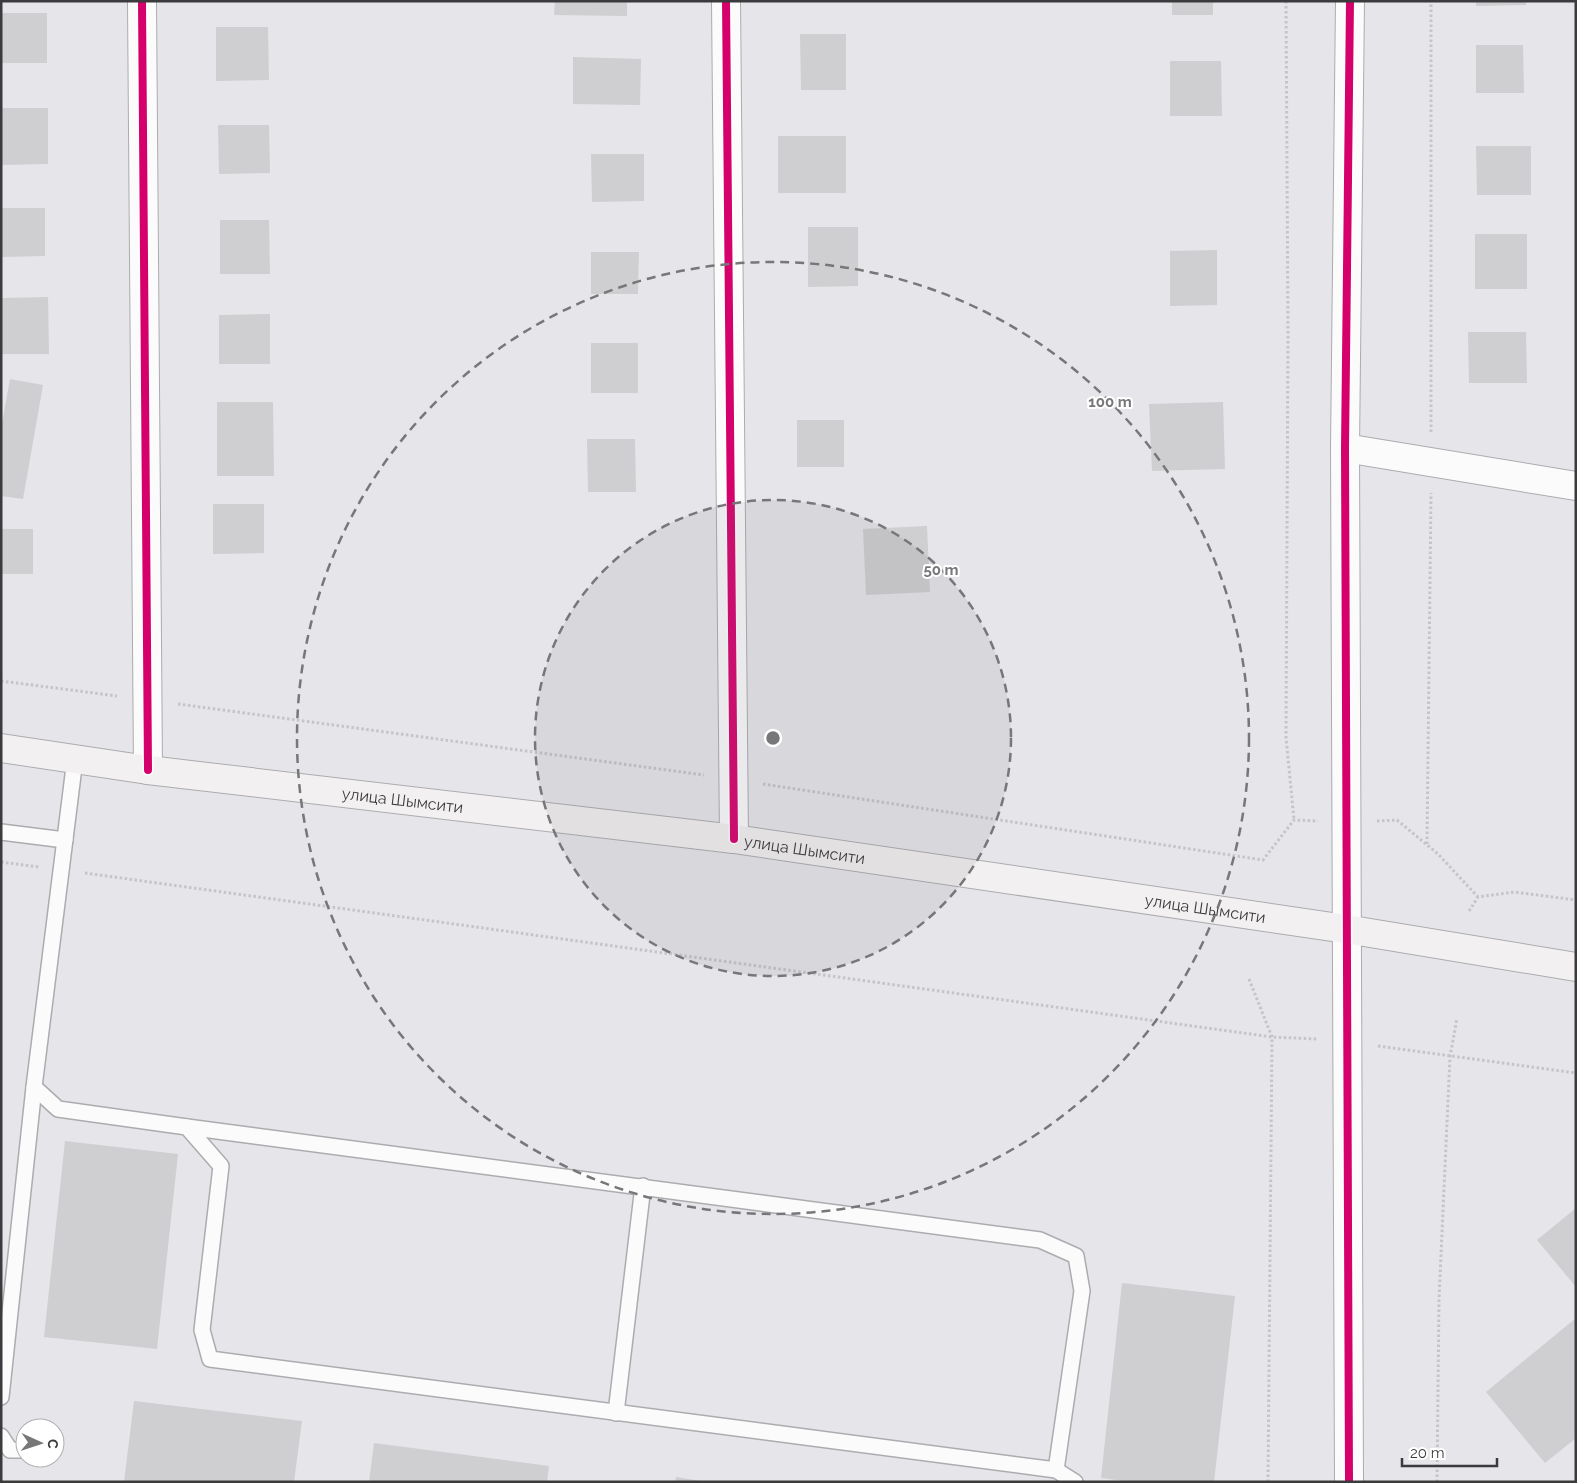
<svg xmlns="http://www.w3.org/2000/svg" width="1577" height="1483" font-family="Raleway,sans-serif">
<style>
.building{fill:#cfced1}
.lines{fill:none;stroke-linecap:round;stroke-linejoin:round}
.service-casing{stroke:#acacaf;stroke-width:18}
.minor-casing{stroke:#acacaf;stroke-width:30}
.tertiary-casing{stroke:#acacaf;stroke-width:30}
.secondary-casing{stroke:#acacaf;stroke-width:30}
.path{stroke:#c5c5c6;stroke-width:3;stroke-dasharray:2.5 2.5;stroke-linecap:butt}
.service{stroke:#fbfbfc;stroke-width:15}
.minor{stroke:#fbfbfc;stroke-width:28}
.tertiary{stroke:#fbfbfc;stroke-width:28}
.secondary{stroke:#f3f0f1;stroke-width:28}
.cycleway-casing{stroke:#fff;stroke-width:11}
.cycleway{stroke:#d6006c;stroke-width:8}
.ring{fill:none;stroke:#777679;stroke-width:2.5;stroke-dasharray:9 6}
.labels{text-anchor:middle;stroke-width:4;stroke-linejoin:round;paint-order:stroke}
.street-label{font-size:16px;fill:#3b3b3d;stroke:#fff}
.centre{fill:#777679;stroke:#fff;stroke-width:2.5}
.ring-label{font-size:15px;text-anchor:middle;font-weight:bold;fill:#777679;stroke:#fff;stroke-width:4;stroke-linejoin:round;paint-order:stroke}
</style>
<rect width="100%" height="100%" fill="#e6e5e9"/>
<!-- building -->
<g class="building">
<path d="M555,1H627V16L554,15Z"/>
<rect x="1172" y="1" width="41" height="14"/>
<path d="M1476,1H1526V5L1476,6Z"/>
<rect x="1" y="13" width="46" height="50"/>
<path d="M216,27H268L269,80L216,81Z"/>
<path d="M800,34H846V90H801Z"/>
<path d="M1476,45H1523L1524,93H1476Z"/>
<path d="M573,57L641,59L640,105L573,104Z"/>
<path d="M1170,61H1221L1222,116H1170Z"/>
<path d="M1,108H48V164L1,165Z"/>
<path d="M218,125H269L270,173L219,174Z"/>
<rect x="778" y="136" width="68" height="57"/>
<path d="M1476,146H1531V195H1477Z"/>
<path d="M591,154H644V201L592,202Z"/>
<path d="M1,208H45V256L1,257Z"/>
<path d="M220,220H269L270,274H220Z"/>
<path d="M808,227H858V286L808,287Z"/>
<rect x="1475" y="234" width="52" height="55"/>
<path d="M1217,250V305L1170,306V251Z"/>
<path d="M591,252H639L638,294H591Z"/>
<path d="M48,297L49,354H1V298Z"/>
<path d="M270,314V364H219V315Z"/>
<path d="M1468,332H1526L1527,383H1469Z"/>
<rect x="591" y="343" width="47" height="50"/>
<path d="M10,379L43,385L23,499L1,496V429Z"/>
<path d="M217,402H273L274,476H217Z"/>
<path d="M1223,402L1225,469L1152,471L1149,404Z"/>
<rect x="797" y="420" width="47" height="47"/>
<path d="M587,439H635L636,492H588Z"/>
<path d="M213,504H264V553L213,554Z"/>
<path d="M927,526L930,592L866,595L863,529Z"/>
<rect x="1" y="529" width="32" height="45"/>
<path d="M65,1141L178,1154L157,1349L44,1337Z"/>
<path d="M1576,1208V1287L1537,1240Z"/>
<path d="M1122,1283L1235,1296L1214,1482H1132L1101,1478Z"/>
<path d="M1576,1318V1438L1545,1463L1486,1392Z"/>
<path d="M134,1401L302,1421L294,1482H124Z"/>
<path d="M374,1443L549,1466L547,1482H369Z"/>
<path d="M676,1477L701,1481V1482H675Z"/>
</g>
<g class="lines">
<!-- service casing -->
<g class="service-casing">
<g id="service">
<path d="M75,759L34,1087L58,1109L187,1127L221,1166L202,1330L210,1359L1056,1470L1075,1482"/>
<path d="M1,832L65,840"/>
<path d="M187,1127L1040,1240L1076,1256L1082,1291L1056,1470"/>
<path d="M1,1397L34,1087"/>
<path d="M616,1413L643,1186"/>
<path d="M1,1436L10,1450H25"/>
</g>
</g>
<!-- minor casing -->
<g class="minor-casing">
<g id="minor">
<path d="M142,1L148,770"/>
<path d="M726,1L734,839"/>
<path d="M1345,448L1576,486"/>
</g>
</g>
<!-- tertiary casing -->
<g class="tertiary-casing">
<path id="tertiary" d="M1349,1482L1345,448L1350,1"/>
</g>
<!-- secondary casing -->
<g class="secondary-casing">
<g id="secondary">
<path id="s1" d="M1,748L148,770L734,839L1346,929L1576,967"/>
</g>
</g>
<!-- path -->
<g class="path">
<path d="M1286,1L1288,334L1286,737L1294,820"/>
<path d="M1431,432V1"/>
<path d="M1,681L117,696"/>
<path d="M178,704L704,775"/>
<path d="M763,784L1263,860L1294,820L1318,821"/>
<path d="M1377,821L1397,820L1438,854L1478,897"/>
<path d="M1427,844L1431,493"/>
<path d="M1,862L39,867"/>
<path d="M85,873L1272,1037L1317,1039"/>
<path d="M1469,911L1478,897L1514,892L1576,900"/>
<path d="M1249,979L1272,1037L1268,1482"/>
<path d="M1378,1046L1576,1073"/>
<path d="M1437,1482L1439,1299L1450,1057L1457,1018"/>
</g>
<!-- service -->
<use href="#service" class="service"/>
<!-- minor -->
<use href="#minor" class="minor"/>
<!-- tertiary -->
<use href="#tertiary" class="tertiary"/>
<!-- secondary -->
<use href="#secondary" class="secondary"/>
<!-- cycleway casing -->
<g class="cycleway-casing">
<g id="cycleway">
<path d="M142,1L148,770"/>
<path d="M726,1L734,839"/>
<path d="M1349,1482L1345,448L1350,1"/>
</g>
</g>
<!-- cycleway -->
<use href="#cycleway" class="cycleway"/>
</g>
<!-- distance rings -->
<circle cx="773" cy="738" r="238" fill="#777679" fill-opacity=".12"/>
<g class="ring">
<circle cx="773" cy="738" r="238"/>
<circle cx="773" cy="738" r="476"/>
</g>
<g class="labels">
<!-- street labels -->
<g class="street-label">
<text dy="6" stroke="none"><textPath href="#s1" startOffset="405">улица Шымсити</textPath></text>
<text dy="6" stroke="none"><textPath href="#s1" startOffset="810">улица Шымсити</textPath></text>
<text dy="6" stroke="none"><textPath href="#s1" startOffset="1215">улица Шымсити</textPath></text>
</g>
</g>
<circle cx="773" cy="738" r="8" class="centre"/>
<g class="ring-label">
<text x="1110" y="407">100 m</text>
<text x="941" y="575">50 m</text>
</g>
<!-- border -->
<rect width="1577" height="1483" fill="none" stroke="#3b3b3d" stroke-width="5"/>
<!-- north arrow -->
<g transform="translate(40 1443) rotate(93)"><circle r="24" fill="#ffffff" stroke="#b1b1b1"/>
<path d="M0-4L9 19L0 12L-9 19Z" fill="#777679"/>
<text y="-8" font-size="14" font-weight="bold" text-anchor="middle" fill="#3b3b3d">С</text>
</g>
<!-- scale -->
<path d="M1402 1458v8h95v-8" fill="none" stroke="#3b3b3d" stroke-width="2.5"/>
<text x="1410" y="1458" font-size="15" fill="#3b3b3d" stroke="#ffffff" stroke-width="4" paint-order="stroke">20 m</text>
</svg>
